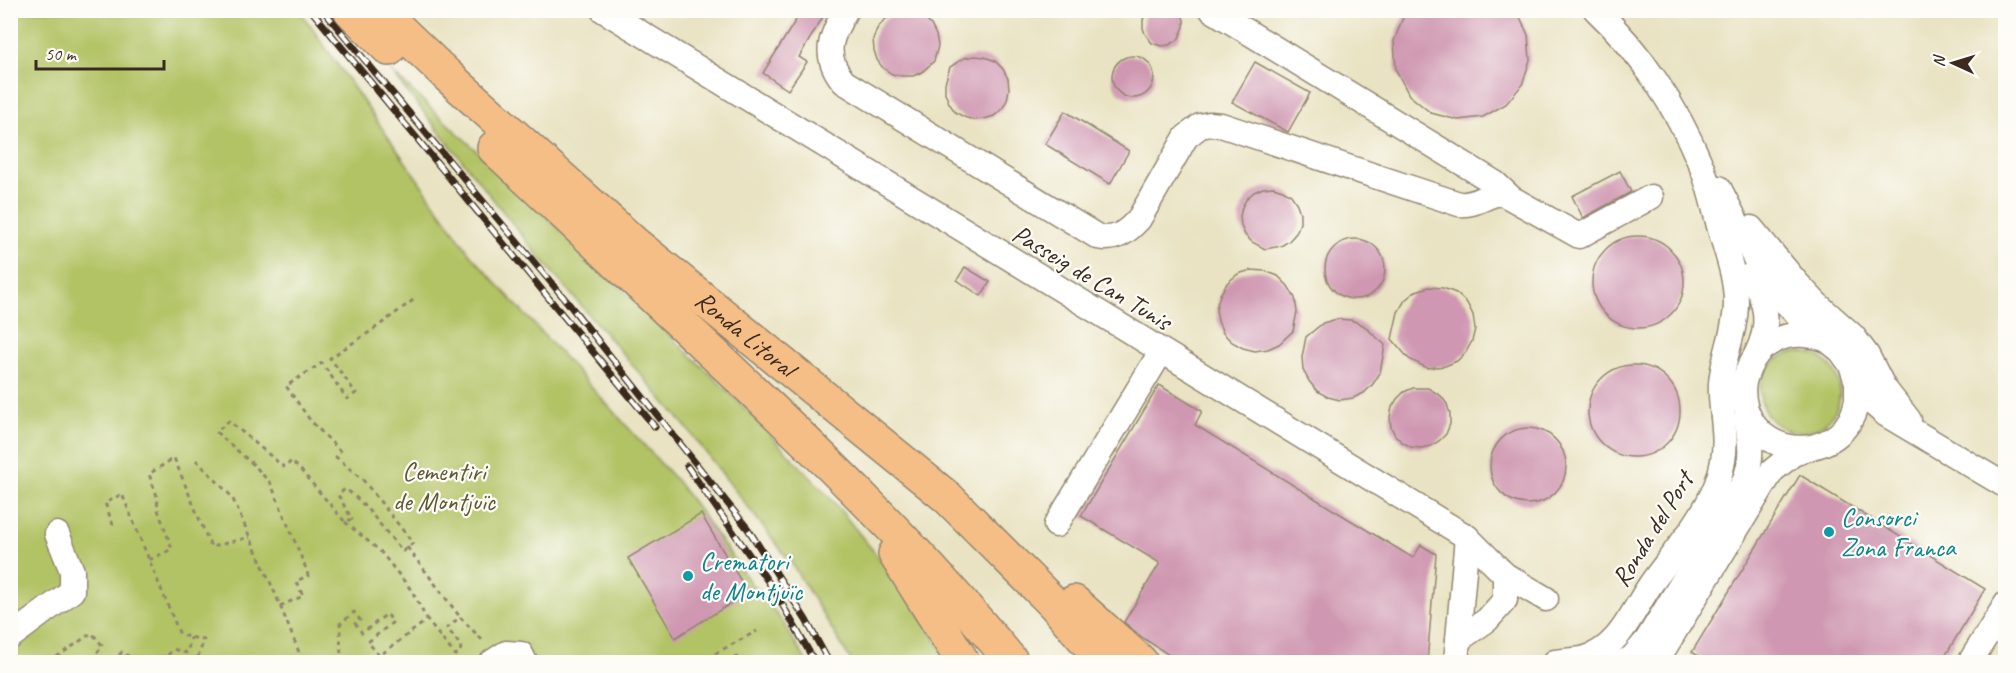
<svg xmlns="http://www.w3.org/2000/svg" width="2016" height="673" font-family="Caveat,sans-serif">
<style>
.green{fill:#b2c365;stroke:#767642;stroke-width:1.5}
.building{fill:#cf97b1}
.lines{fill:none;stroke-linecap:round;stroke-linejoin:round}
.minor-casing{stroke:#928670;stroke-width:27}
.highway-casing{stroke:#928670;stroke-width:36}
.path{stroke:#928670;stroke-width:3;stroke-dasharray:4.5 4.5;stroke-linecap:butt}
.minor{stroke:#fff;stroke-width:24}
.highway{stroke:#f6be87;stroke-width:33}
.rail-casing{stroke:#3b2a1e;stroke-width:7}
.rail{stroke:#fdfcf7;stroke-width:4.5;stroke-dasharray:14;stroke-linecap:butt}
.culture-dot{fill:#0f9aa8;stroke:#fdfcf7;stroke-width:2}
.labels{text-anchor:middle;stroke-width:4.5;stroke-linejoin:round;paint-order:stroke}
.street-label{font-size:26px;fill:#3b2a1e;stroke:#fdfcf7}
.park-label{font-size:26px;fill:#5f5833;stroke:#fdfcf7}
.culture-label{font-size:26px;fill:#0d838f;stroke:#fdfcf7;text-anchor:start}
</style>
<rect width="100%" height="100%" fill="#fdfcf7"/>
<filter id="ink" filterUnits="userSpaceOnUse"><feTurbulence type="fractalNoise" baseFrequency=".0167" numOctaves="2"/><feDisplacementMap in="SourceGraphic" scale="12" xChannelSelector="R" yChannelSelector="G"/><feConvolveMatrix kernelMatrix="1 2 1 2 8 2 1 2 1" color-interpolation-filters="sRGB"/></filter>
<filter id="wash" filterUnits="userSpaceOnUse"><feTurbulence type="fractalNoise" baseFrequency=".008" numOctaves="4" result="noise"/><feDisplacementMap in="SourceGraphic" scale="24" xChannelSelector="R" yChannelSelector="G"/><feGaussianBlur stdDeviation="1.35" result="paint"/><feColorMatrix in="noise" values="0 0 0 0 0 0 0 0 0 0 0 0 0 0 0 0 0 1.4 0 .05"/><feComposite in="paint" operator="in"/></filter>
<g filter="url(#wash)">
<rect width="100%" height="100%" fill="#e9e3c3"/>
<!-- green -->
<g class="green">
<path d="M10,11H300L470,254L675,479L701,513L754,588L756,587L784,624L807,662H11Z"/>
<path d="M390,70L522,193L741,404L832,500L897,580L950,662H852L792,564L686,427L540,258Z"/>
<circle cx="1800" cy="392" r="40"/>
</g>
<g id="blocks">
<!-- building -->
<g class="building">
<path d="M802,10H827L799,57L807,62L788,90L763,73Z"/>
<path d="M1147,10H1180L1184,20V27L1178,40L1169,45L1162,46L1152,43L1145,34L1143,28V20Z"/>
<path d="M1408,10H1517L1528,35L1530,60L1522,85L1506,104L1483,117L1458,120L1431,113L1409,95L1396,70L1394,41L1404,15Z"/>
<path d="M903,12L914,13L924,18L931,25L936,35L938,46L934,61L922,72L913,76H902L892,74L883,68L877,60L874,50L873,39L877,29L884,20L893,15Z"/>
<path d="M975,56L985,57L995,61L1003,69L1008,79L1009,89L1007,100L1002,109L994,116L984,119L974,120L964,117L955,112L949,103L945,93V83L950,67L964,58Z"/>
<circle cx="1133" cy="77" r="21"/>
<path d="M1255,62L1310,93L1288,132L1232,102Z"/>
<path d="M1065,111L1129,151L1110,184L1045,144Z"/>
<path d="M1620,171L1631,192L1583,218L1572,196Z"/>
<path d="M1273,187L1283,190L1291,195L1297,204L1300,213V223L1296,233L1289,241L1281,246L1265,249L1252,242L1245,235L1241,226L1240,216L1242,207L1247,198L1254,192L1263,188Z"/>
<circle cx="1638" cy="282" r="46"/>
<circle cx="1355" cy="269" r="30"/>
<path d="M965,267L990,282L981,296L957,280Z"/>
<path d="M1251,270L1265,271L1278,276L1288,286L1295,298L1297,312L1293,331L1279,344L1268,349L1255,351L1243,348L1232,342L1223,333L1218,321L1216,309L1220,295L1227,283L1238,274Z"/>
<path d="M1429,287L1443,288L1456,293L1467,303L1473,315L1475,329L1472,341L1466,352L1457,361L1445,366L1427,368L1409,359L1392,339L1398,312L1405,300L1416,291Z"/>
<path d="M1337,319L1351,320L1363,325L1385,345L1380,373L1373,384L1364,393L1353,398L1340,400L1328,397L1317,391L1309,381L1303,370L1302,357L1306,337L1323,323Z"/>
<circle cx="1634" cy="411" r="46"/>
<path d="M1159,385L1202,411L1195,425L1342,515L1413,558L1421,545L1436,554L1427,663H1181L1143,638L1124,622L1160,563L1081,516Z"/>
<path d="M1413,388H1428L1441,396L1447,404L1450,414V424L1446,434L1439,441L1431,446L1421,448L1411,447L1402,442L1395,435L1391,427L1390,417L1392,407L1397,399L1404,392Z"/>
<circle cx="1528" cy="466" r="38"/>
<path d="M1800,475L1985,589L1941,663H1709L1692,652Z"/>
<path d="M701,514L748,593L675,638L628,558Z"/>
</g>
</g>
</g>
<g filter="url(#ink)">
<use href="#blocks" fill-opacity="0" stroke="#928670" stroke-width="1.5"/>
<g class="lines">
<!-- minor casing -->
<g class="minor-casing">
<g id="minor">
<path d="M603,10L1467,537L1505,575L1546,599"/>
<path d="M846,10C830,37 822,56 844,82L1098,237C1116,241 1127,232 1139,219L1186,137L1200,126L1210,124L1221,125L1459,204C1476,206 1486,194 1502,193L1579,236L1651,197"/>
<path d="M1212,10L1495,183L1508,195"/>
<path d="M1719,188L1761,270L1773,289L1800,318L1841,351L1851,365L1857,382L1871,402L1885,414L2006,486"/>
<path d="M1751,228L1797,283L1817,304L1853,336L1867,355L1884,388L1909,420"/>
<path d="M1752,274C1766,304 1772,324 1756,355"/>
<path d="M1825,339C1802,332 1784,333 1764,347C1754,355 1749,366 1745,378C1742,388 1743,399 1746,409C1765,465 1848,459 1857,400C1857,394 1857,388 1857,382"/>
<path d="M1056,525L1161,352"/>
<path d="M10,637L72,591V571L57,534"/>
<path d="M1458,640L1487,620L1505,600V575"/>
<path d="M1583,659C1621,648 1632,610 1653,581C1675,551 1702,521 1716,486C1723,468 1726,448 1724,429C1723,413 1720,399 1721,383C1723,356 1736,331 1736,303C1736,278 1728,257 1721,233C1714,210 1710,185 1700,163C1677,108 1640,51 1596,10"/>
<path d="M492,662L506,653L521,654L525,662"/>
<path d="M1456,662L1467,537"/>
<path d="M1555,662L1583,659L1597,662"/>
<path d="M1623,662L1632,658L1647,640L1744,482C1754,457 1750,441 1746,416"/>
<path d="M1656,662L1772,471L1793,454L1809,448"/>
<path d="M1970,662L2006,604"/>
</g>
</g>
<!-- highway casing -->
<g class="highway-casing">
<g id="highway">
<path d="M350,10L389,49"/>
<path id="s1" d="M379,10L449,77L634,243L948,498L1054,604L1104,662"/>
<path d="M494,148C568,217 642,287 716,356C819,453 922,552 1012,662"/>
<path d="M895,554L963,662"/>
<path d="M1074,602L1141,662"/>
</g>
</g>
<!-- path -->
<g class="path">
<path d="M196,460L232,497L275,593L303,662"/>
<path d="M345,522L380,551L412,591L427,620"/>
<path d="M113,525L105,503L122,494L180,635L204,640L196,662"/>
<path d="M407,547L460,617"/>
<path d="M149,560L172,549L157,507L158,499L149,474L174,458L211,547L250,537"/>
<path d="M280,606L303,596L296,581L308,576L307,571L271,484L255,466L216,432L229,421L285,468L291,461L299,468L345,522L352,519L338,495L345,489C365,501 385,533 403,551L413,543L363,480L336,457L340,451L310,420L286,386L322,363L347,399L356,393L330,358L374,329L416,298"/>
<path d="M49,662L92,633L102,645L92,662"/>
<path d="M113,662L122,652L130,657L127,662"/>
<path d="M162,662L173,649L187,653L191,637"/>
<path d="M184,662L187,653"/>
<path d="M341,662L340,624L354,612L360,620L355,623L362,633L387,614L393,622L368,642L379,656L427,620L455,655L460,653L461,646L447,628L460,617L485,643"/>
<path d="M720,662L716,653L757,631"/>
<path d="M725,662L737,657L739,662"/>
</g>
<!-- minor -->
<use href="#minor" class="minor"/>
<!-- highway -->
<use href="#highway" class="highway"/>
<!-- rail casing -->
<g class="rail-casing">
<g id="rail">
<path d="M311,10L655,427"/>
<path d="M323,10L564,298L748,529L806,620L829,662"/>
<path d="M687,466L774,590L815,662"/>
</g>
</g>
<!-- rail -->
<use href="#rail" class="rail"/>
</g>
</g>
<!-- markers -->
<g class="culture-dot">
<circle cx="1829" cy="532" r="6"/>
<circle cx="688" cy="576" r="6"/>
</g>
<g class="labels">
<!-- street labels -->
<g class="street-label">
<text transform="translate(1092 277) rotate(31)" y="9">Passeig de Can Tunis</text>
<text dy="9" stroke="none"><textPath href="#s1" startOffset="489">Ronda Litoral</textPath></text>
<text transform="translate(1652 529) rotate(-58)" y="9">Ronda del Port</text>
</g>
<!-- park labels -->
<g class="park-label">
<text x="444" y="480">Cementiri<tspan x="444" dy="30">de Montjuïc</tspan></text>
</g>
<!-- culture labels -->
<g class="culture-label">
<text x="1841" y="526">Consorci<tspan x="1841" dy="30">Zona Franca</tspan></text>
<text x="700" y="570">Crematori<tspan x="700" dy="30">de Montjuïc</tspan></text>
</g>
</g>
<!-- margin -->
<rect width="2016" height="673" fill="none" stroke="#fdfcf7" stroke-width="36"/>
<!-- north arrow -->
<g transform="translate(1953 63) rotate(274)" stroke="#fdfcf7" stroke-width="4.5" paint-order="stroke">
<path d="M0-4.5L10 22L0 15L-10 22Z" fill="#3b2a1e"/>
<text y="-9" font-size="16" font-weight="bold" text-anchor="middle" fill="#3b2a1e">N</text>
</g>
<!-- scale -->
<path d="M36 60v9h128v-9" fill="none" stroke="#3b2a1e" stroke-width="3"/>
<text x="45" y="60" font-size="18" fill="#3b2a1e" stroke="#fdfcf7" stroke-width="4.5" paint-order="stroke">50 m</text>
</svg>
